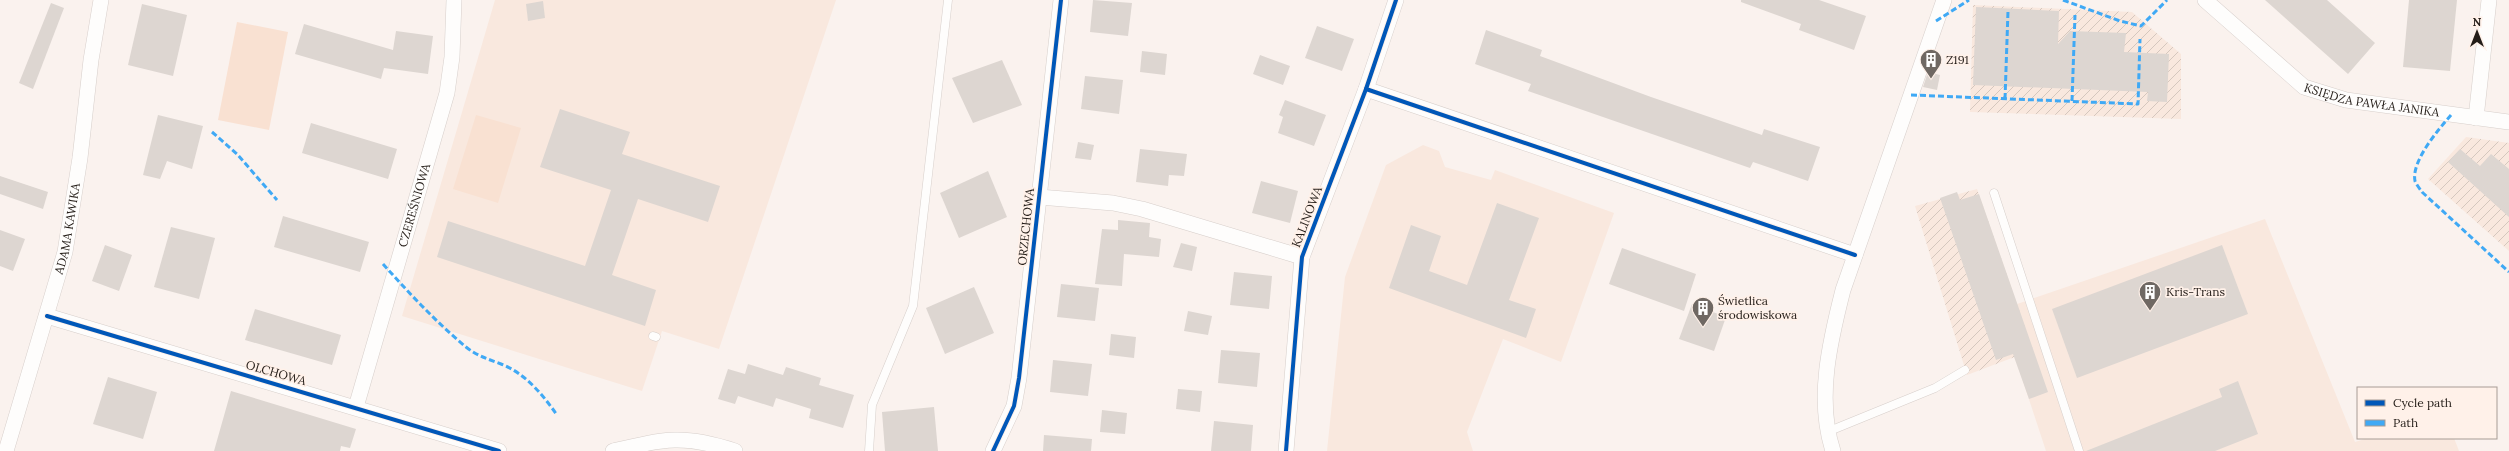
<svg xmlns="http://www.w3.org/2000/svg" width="2509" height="451" font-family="Lora,serif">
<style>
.built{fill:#f9e8de}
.industrial{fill:url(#industrial-furrows)}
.green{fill:#f9e1d2}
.building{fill:#ddd6d1}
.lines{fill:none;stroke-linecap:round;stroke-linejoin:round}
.service-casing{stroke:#d7cfcb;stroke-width:9}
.minor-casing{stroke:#d7cfcb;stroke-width:16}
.service{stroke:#fefdfc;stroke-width:8}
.minor{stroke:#fefdfc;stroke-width:15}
.quiet{stroke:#3fa9f5;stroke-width:3;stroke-dasharray:6 3;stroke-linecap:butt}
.cycleway-casing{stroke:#fff1e9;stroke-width:6}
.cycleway{stroke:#0057b8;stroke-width:4}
.labels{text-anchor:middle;stroke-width:3.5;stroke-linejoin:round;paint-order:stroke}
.poi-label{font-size:12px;fill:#241d18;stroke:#fff1e9;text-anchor:start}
.street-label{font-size:12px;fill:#241d18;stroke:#fff1e9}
</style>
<defs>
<pattern id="industrial-furrows" width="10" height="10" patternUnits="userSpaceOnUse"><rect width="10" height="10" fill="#f9e8de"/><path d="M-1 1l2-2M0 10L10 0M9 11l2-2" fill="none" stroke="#d5c7be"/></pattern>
</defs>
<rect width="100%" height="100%" fill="#faf2ee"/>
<!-- built -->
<g class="built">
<path d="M495,0H836L719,349L662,331L642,391L402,316Z"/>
<path d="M1423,145L1439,151L1445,167L1491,180L1495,170L1614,213L1561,362L1503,339L1467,432L1473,451H1327L1345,277L1386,165Z"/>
<path d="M2265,219L2355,442L2368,438H2454L2459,451H2046L2015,357L2017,304Z"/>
</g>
<!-- industrial -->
<g class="industrial">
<path d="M1973,5L2132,12L2181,54V119L1970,112Z"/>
<path d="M2466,137L2509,143V251L2428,179Z"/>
<path d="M1977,189L2033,350L1967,375L1915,206Z"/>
</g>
<!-- green -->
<g class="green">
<path d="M237,22L288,32L269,130L218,120Z"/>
<path d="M476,115L521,128L498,203L453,189Z"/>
</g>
<!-- building -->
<g class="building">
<path d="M1093,0L1132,3L1128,36L1090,32Z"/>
<path d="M1741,0H1819L1866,16L1854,50L1799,30L1801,24L1741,2Z"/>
<path d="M2265,0H2327L2375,43L2348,74Z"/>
<path d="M2409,0H2457L2450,71L2403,67Z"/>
<path d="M543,1L545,18L528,21L526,4Z"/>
<path d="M51,3L64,8L33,89L19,83Z"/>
<path d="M142,4L187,15L173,76L128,65Z"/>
<path d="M1976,7L2059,11L2058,44L2070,31L2126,33L2124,52L2169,54L2167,102L2147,101L2148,92L1973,85Z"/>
<path d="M304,24L393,50L396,31L433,36L428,74L384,68L381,79L295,54Z"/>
<path d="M1317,26L1354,39L1342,71L1305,58Z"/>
<path d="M1486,30L1542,50L1540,56L1651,97L1762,135L1764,129L1820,147L1808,181L1753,162L1750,168L1528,91L1531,84L1475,64Z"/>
<path d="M1142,51L1167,54L1165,75L1140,72Z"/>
<path d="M1260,55L1290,66L1283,85L1253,74Z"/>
<path d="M1002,60L1022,105L973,123L952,78Z"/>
<path d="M1928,72L1940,75L1937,90L1923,87Z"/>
<path d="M1085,76L1123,80L1119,114L1081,109Z"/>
<path d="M1285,100L1326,115L1314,146L1278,133L1283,117L1279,115Z"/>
<path d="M560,109L630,132L622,154L720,186L708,222L638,199L612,275L656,290L645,326L437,257L448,221L585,266L611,190L540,167Z"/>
<path d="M158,115L203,126L192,169L167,161L160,179L143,175Z"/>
<path d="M311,123L397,149L388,179L302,153Z"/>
<path d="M1078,142L1094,145L1091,160L1075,158Z"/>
<path d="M1140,149L1187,154L1184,176L1169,175L1168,186L1136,182Z"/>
<path d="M2460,149L2480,166L2491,154L2509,169V217L2448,162Z"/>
<path d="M988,171L1007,217L959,238L940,193Z"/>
<path d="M0,176L48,192L43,209L0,194Z"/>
<path d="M1261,181L1298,191L1290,223L1252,213Z"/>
<path d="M1957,192L1960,200L1979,194L2048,392L2029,399L2013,354L1996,360L1940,198Z"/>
<path d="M1497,203L1539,218L1509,300L1536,309L1526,338L1389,288L1411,225L1441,236L1429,271L1467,285Z"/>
<path d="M283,216L369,242L360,272L274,247Z"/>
<path d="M1118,220L1150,223L1149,237L1161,239L1159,257L1124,254L1122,286L1095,284L1102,229L1118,230Z"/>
<path d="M171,227L215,238L199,299L154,287Z"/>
<path d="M0,230L25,239L13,271L0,266Z"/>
<path d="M1181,243L1197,247L1192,271L1173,267Z"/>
<path d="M105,245L132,255L119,291L92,281Z"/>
<path d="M2222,245L2248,314L2077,378L2052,309Z"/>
<path d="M1622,248L1696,274L1684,311L1609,284Z"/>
<path d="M1234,272L1272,276L1269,309L1230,305Z"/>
<path d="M1061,284L1099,288L1095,321L1057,317Z"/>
<path d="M974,287L994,333L945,354L926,308Z"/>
<path d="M1692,304L1726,317L1714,351L1679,339Z"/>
<path d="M255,309L341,335L332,365L245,340Z"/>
<path d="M1188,311L1212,316L1208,335L1184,331Z"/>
<path d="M1111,334L1136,337L1134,358L1109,355Z"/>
<path d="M1221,350L1260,353L1257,387L1218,383Z"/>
<path d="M1053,360L1092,364L1088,396L1050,392Z"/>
<path d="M748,364L783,375L786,367L821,378L819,385L854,395L843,428L809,418L811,409L776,398L773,407L738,396L735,404L718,399L728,369L745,374Z"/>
<path d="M108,377L157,392L143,439L93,424Z"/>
<path d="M2238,381L2258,434L2215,451H2086L2222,397L2219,389Z"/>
<path d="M1178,389L1202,391L1200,412L1176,409Z"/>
<path d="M231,391L356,429L350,448L341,446L340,451H214Z"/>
<path d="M934,407L938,451H885L882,412Z"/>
<path d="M1102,410L1127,413L1125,434L1100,432Z"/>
<path d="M1214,421L1253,425L1251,451H1211Z"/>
<path d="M1044,435L1092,439L1091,451H1043Z"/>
</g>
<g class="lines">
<!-- service casing -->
<g class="service-casing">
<g id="service">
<path d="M1994,193L2079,451"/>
<path d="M653,336L656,337"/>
<path d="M1827,432L1935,388L1965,370"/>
<path d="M869,451L872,405L913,306L948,0"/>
</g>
</g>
<!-- minor casing -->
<g class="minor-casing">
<g id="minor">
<path id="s1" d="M2205,0L2304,87L2346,100L2509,122"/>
<path d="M1366,89L1855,255"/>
<path d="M2476,118L2489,0"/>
<path d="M1039,197L1113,203L1142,209L1302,257"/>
<path d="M47,316L499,451"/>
<path id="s2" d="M356,407L447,93L452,57L454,0"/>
<path id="s3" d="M6,451L65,252L80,158L91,60L101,0"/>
<path d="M613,451C664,439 683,434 735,451"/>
<path d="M993,451L1014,406L1019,378L1061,0"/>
<path d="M1286,451L1302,257L1366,89L1396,0"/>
<path d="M1833,451C1816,399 1830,341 1843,290L1944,0"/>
</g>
</g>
<!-- service -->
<use href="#service" class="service"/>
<!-- minor -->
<use href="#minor" class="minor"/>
<!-- quiet -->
<g class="quiet">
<path d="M2063,0L2120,21L2141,26L2167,0"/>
<path d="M1936,21L1969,0"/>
<path d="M1911,95L2138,104L2140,39"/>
<path d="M2005,99L2008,11"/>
<path d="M2072,101L2075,15"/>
<path d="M2451,115C2439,129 2411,161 2415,181C2416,184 2420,189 2422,192L2509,272"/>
<path d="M212,132L237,154L277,200"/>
<path d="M383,264C409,293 436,322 466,347C477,356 488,359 501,364C525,373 543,395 557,415"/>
</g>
<!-- cycleway casing -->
<g class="cycleway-casing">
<g id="cycleway">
<path d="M1366,89L1855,255"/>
<path d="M47,316L499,451"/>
<path d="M993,451L1014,406L1019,378L1061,0"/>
<path d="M1286,451L1302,257L1366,89L1396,0"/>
</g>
</g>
<!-- cycleway -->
<use href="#cycleway" class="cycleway"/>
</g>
<!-- icons -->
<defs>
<g id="building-pin" transform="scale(1.15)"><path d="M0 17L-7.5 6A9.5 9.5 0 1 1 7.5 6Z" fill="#6f6863" stroke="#fff1e9"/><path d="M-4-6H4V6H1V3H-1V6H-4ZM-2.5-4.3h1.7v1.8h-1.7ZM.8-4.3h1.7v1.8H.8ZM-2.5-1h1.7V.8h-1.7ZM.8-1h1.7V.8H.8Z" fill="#fff"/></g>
</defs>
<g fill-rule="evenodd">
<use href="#building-pin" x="1931" y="60"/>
<use href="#building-pin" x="2150" y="292"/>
<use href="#building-pin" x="1703" y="308"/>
</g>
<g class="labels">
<!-- poi labels -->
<g class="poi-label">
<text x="1946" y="64">Z191</text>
<text x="2166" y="296">Kris-Trans</text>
<text x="1718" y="305">Świetlica<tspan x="1718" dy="14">środowiskowa</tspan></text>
</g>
<!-- street labels -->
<g class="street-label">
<text dy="4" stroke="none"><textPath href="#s1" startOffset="201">KSIĘDZA PAWŁA JANIKA</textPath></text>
<text dy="4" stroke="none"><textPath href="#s2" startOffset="210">CZEREŚNIOWA</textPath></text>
<text transform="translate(1307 217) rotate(-69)" y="4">KALINOWA</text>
<text transform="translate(1026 227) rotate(-84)" y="4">ORZECHOWA</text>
<text dy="4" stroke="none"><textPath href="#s3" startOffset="231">ADAMA KAWIKA</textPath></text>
<text transform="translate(276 373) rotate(16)" y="4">OLCHOWA</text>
</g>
</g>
<!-- legend -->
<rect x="2357" y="387" width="140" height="52" fill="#fff1e9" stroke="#a79c95"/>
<rect x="2365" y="400" width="20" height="6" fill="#0057b8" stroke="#a79c95"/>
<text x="2393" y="407" font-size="12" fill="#241d18">Cycle path</text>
<rect x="2365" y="420" width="20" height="6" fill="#3fa9f5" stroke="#a79c95"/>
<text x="2393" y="427" font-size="12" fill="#241d18">Path</text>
<!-- north arrow -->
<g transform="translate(2477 32)" stroke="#fff1e9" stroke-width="3" paint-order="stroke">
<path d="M0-3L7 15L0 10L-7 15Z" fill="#241d18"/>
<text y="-6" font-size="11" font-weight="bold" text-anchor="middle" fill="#241d18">N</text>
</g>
</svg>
